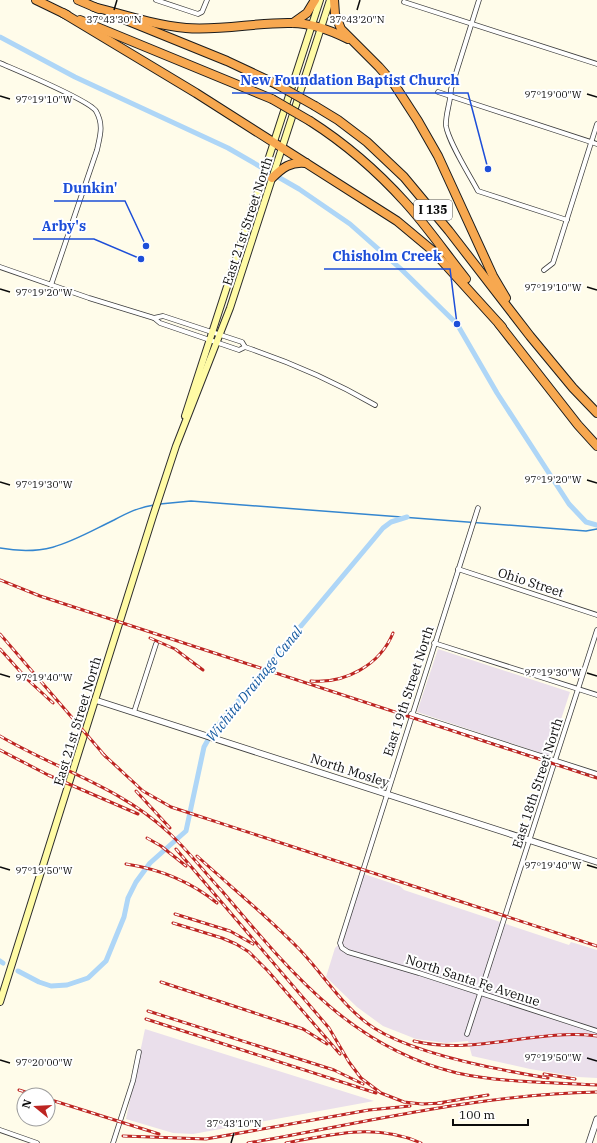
<svg xmlns="http://www.w3.org/2000/svg" width="597" height="1143" font-family="'IBM Plex Serif',serif">
<style>
.industrial{fill:#eadfeb}
.lines{fill:none;stroke-linecap:round;stroke-linejoin:round}
.stream{stroke:#3486cf;stroke-width:1.5}
.canal{stroke:#aed6f7;stroke-width:5}
.minor-casing{stroke:#3e3e3e;stroke-width:5.5}
.tertiary-casing{stroke:#3e3e3e;stroke-width:7}
.secondary-casing{stroke:#2d2d2d;stroke-width:8}
.motorway-casing{stroke:#1c1c1c;stroke-width:10}
.minor{stroke:#fff;stroke-width:4}
.tertiary{stroke:#fff;stroke-width:5.5}
.secondary{stroke:#fffba5;stroke-width:6}
.motorway{stroke:#f7a850;stroke-width:8}
.rail-casing{stroke:#bd2522;stroke-width:3}
.rail{stroke:#fff;stroke-width:1.5;stroke-dasharray:4.5;stroke-linecap:butt}
.motorway-bridge-casing{stroke:#1c1c1c;stroke-width:10;stroke-linecap:butt}
.motorway-bridge{stroke:#f7a850;stroke-width:8}
.ticks{fill:none;stroke:#0b0b0b;stroke-width:1.5}
.labels{text-anchor:middle;stroke-width:4;stroke-linejoin:round;paint-order:stroke}
.shield{fill:#fff;stroke:#545454;stroke-width:1}
.shield-label{font-size:12px;font-weight:bold;fill:#0b0b0b}
.street-label{font-size:13px;fill:#0b0b0b;stroke:#fff}
.water-label{font-size:14px;font-style:italic;fill:#13589f;stroke:#fff}
.ticks-label{font-size:10px;text-anchor:middle;fill:#0b0b0b;stroke:#fff;stroke-width:4;stroke-linejoin:round;paint-order:stroke}
.leader{fill:none;stroke:#1d4ed8;stroke-width:1.5}
.callout-dot{fill:#1d4ed8;stroke:#fff;stroke-width:1.5}
.callout-label{font-size:14px;text-anchor:middle;font-weight:bold;fill:#1d4ed8;stroke:#fff;stroke-width:4;stroke-linejoin:round;paint-order:stroke}
</style>
<rect width="100%" height="100%" fill="#fffcea"/>
<!-- industrial -->
<g class="industrial">
<path d="M438,649L570,692L549,756L417,712Z"/>
<path d="M364,874L400,886L404,890L569,945L571,942L597,950V1078L578,1077L530,1069L472,1056L468,1041L446,1043L416,1039L383,1026L357,1007L326,977L335,948L342,941Z"/>
<path d="M145,1029L374,1101L193,1134L173,1133L126,1119Z"/>
</g>
<g class="lines">
<!-- stream -->
<g class="stream">
<path d="M160,504L191,501L586,531L597,529"/>
<path d="M0,548C49,557 71,541 114,520C127,513 139,507 154,505"/>
</g>
<!-- canal -->
<g class="canal">
<path d="M0,37L75,77L228,148L299,189L350,224L402,270L457,324L497,393L569,504L586,522L597,525"/>
<path d="M0,961L3,963"/>
<path d="M18,971L39,982L51,986L67,985L88,978L106,961L124,917L128,898L136,882L150,863L186,831L204,747L213,731L383,528L391,522L407,517"/>
</g>
<!-- minor casing -->
<g class="minor-casing">
<g id="minor">
<path d="M156,0L198,14L202,12L207,0"/>
<path d="M479,0L451,89C451,101 445,115 446,126C449,143 469,174 478,191L567,220"/>
<path d="M404,2L597,64"/>
<path d="M0,63C16,70 89,100 96,111C104,125 100,136 97,150L51,285"/>
<path d="M438,92L597,144"/>
<path d="M0,267L89,298L154,318L163,316L242,342L245,347C293,363 332,380 375,405"/>
<path d="M544,270L553,263L597,124"/>
<path d="M154,318L160,323L239,350L245,347"/>
<path d="M478,508L340,943L342,948L348,952L419,973L597,1031"/>
<path d="M458,569L597,615"/>
<path d="M434,643L597,695"/>
<path d="M134,712L156,644"/>
<path d="M411,714L597,774"/>
<path d="M467,1034L597,630"/>
<path d="M0,1130L37,1143"/>
<path d="M113,1143L133,1081L139,1052"/>
</g>
</g>
<!-- tertiary casing -->
<g class="tertiary-casing">
<g id="tertiary">
<path d="M95,700L597,862"/>
<path d="M589,1143L597,1119"/>
</g>
</g>
<!-- secondary casing -->
<g class="secondary-casing">
<g id="secondary">
<path d="M185,416L320,0"/>
<path d="M0,1002L153,516L176,446L230,308L330,0"/>
</g>
</g>
<!-- motorway casing -->
<g class="motorway-casing">
<g id="motorway">
<path d="M36,0L67,15"/>
<path d="M78,0L99,9"/>
<path d="M334,0L335,14L341,29L379,67L394,84L418,121L438,156L493,276L506,298"/>
<path d="M94,7C124,15 155,25 186,28C222,31 257,22 292,23C310,23 332,31 348,39"/>
<path d="M63,13L196,93L397,221L433,251L502,327"/>
<path d="M80,20L272,99"/>
<path d="M126,20L227,61L276,84"/>
<path d="M293,23L307,13L315,0"/>
<path d="M315,106L338,120L367,142L404,177L449,231L530,336L573,388L597,413"/>
<path d="M310,121C346,144 377,171 405,202C427,226 446,254 466,279"/>
<path d="M272,178C282,168 291,161 306,163"/>
<path d="M499,324L578,425L597,446"/>
</g>
</g>
<!-- minor -->
<use href="#minor" class="minor"/>
<!-- tertiary -->
<use href="#tertiary" class="tertiary"/>
<!-- secondary -->
<use href="#secondary" class="secondary"/>
<!-- motorway -->
<use href="#motorway" class="motorway"/>
<!-- rail casing -->
<g class="rail-casing">
<g id="rail">
<path d="M0,580L40,596L597,778"/>
<path d="M0,634L106,757"/>
<path d="M150,638L175,649L203,670"/>
<path d="M0,649L28,680L53,703"/>
<path d="M311,681C345,684 380,665 393,633"/>
<path d="M0,736C56,769 120,787 168,832C188,850 204,872 222,891C290,971 350,1047 457,1073C503,1083 550,1082 597,1085"/>
<path d="M0,750L48,775L138,814"/>
<path d="M102,753L143,791L171,807L597,946"/>
<path d="M136,791L170,828"/>
<path d="M147,838L161,846L186,866"/>
<path d="M176,849L329,1028L349,1062L361,1078L381,1093L404,1102L422,1104L443,1103"/>
<path d="M197,856C231,887 267,916 300,950C324,975 344,1009 374,1028C416,1055 499,1070 548,1078"/>
<path d="M126,864C159,869 190,881 217,903"/>
<path d="M175,914L230,931L253,944"/>
<path d="M173,923L222,938L236,944L249,952L268,971L340,1054"/>
<path d="M161,982L303,1029L327,1044"/>
<path d="M148,1011L334,1070L363,1084"/>
<path d="M146,1019L376,1093"/>
<path d="M414,1041C475,1056 536,1028 597,1036"/>
<path d="M544,1074L575,1079"/>
<path d="M19,1090L35,1095"/>
<path d="M48,1099L159,1134"/>
<path d="M438,1103L488,1095"/>
<path d="M123,1136L206,1139L369,1110L410,1106"/>
<path d="M248,1143C363,1123 480,1094 597,1092"/>
<path d="M286,1143C332,1134 376,1123 421,1143"/>
</g>
</g>
<!-- rail -->
<use href="#rail" class="rail"/>
<!-- motorway-bridge casing -->
<g class="motorway-bridge-casing">
<g id="motorway-bridge">
<path d="M276,84L315,106"/>
<path d="M272,99L310,121"/>
</g>
</g>
<!-- motorway-bridge -->
<use href="#motorway-bridge" class="motorway-bridge"/>
</g>
<!-- ticks -->
<path class="ticks" d="M114,10L117,0M357,10L360,0M587,94L597,97M0,96L10,99M587,287L597,290M0,289L10,292M587,480L597,483M0,482L10,485M587,673L597,676M0,674L10,677M587,865L597,868M0,867L10,870M587,1058L597,1061M0,1060L10,1063M231,1143L234,1133"/>
<g class="labels">
<!-- shield labels -->
<rect class="shield" x="414" y="200" width="38" height="20" rx="3"/>
<g class="shield-label">
<text x="433" y="214">I 135</text>
</g>
<!-- street labels -->
<g class="street-label">
<text transform="translate(247 221) rotate(-72)" y="5">East 21st Street North</text>
<text transform="translate(531 582) rotate(18)" y="5">Ohio Street</text>
<text transform="translate(408 691) rotate(-72)" y="5">East 19th Street North</text>
<text transform="translate(77 721) rotate(-73)" y="5">East 21st Street North</text>
<text transform="translate(350 770) rotate(18)" y="5">North Mosley</text>
<text transform="translate(537 783) rotate(-72)" y="5">East 18th Street North</text>
<text transform="translate(473 980) rotate(18)" y="5">North Santa Fe Avenue</text>
</g>
<!-- water labels -->
<g class="water-label">
<text transform="translate(254 684) rotate(-51)" y="5">Wichita Drainage Canal</text>
</g>
</g>
<g class="ticks-label">
<text x="114" y="23">37°43'30"N</text>
<text x="357" y="23">37°43'20"N</text>
<text x="553" y="98">97°19'00"W</text>
<text x="44" y="103">97°19'10"W</text>
<text x="553" y="291">97°19'10"W</text>
<text x="44" y="296">97°19'20"W</text>
<text x="553" y="483">97°19'20"W</text>
<text x="44" y="488">97°19'30"W</text>
<text x="553" y="676">97°19'30"W</text>
<text x="44" y="681">97°19'40"W</text>
<text x="553" y="869">97°19'40"W</text>
<text x="44" y="874">97°19'50"W</text>
<text x="553" y="1061">97°19'50"W</text>
<text x="44" y="1066">97°20'00"W</text>
<text x="234" y="1127">37°43'10"N</text>
</g>
<!-- callouts -->
<path class="leader" d="M488 169L468 93H232M146 246L125 201H54M141 259L94 239H33M457 324L450 269H324"/>
<g class="callout-dot">
<circle cx="488" cy="169" r="4"/>
<circle cx="146" cy="246" r="4"/>
<circle cx="141" cy="259" r="4"/>
<circle cx="457" cy="324" r="4"/>
</g>
<g class="callout-label">
<text x="350" y="85">New Foundation Baptist Church</text>
<text x="90" y="193">Dunkin'</text>
<text x="64" y="231">Arby's</text>
<text x="387" y="261">Chisholm Creek</text>
</g>
<!-- north arrow -->
<g transform="translate(36 1107) rotate(288)"><circle r="19" fill="#ffffff" stroke="#9d9d9d"/>
<path d="M0-3L7 15L0 10L-7 15Z" fill="#bd2522"/>
<text y="-6" font-size="11" font-weight="bold" text-anchor="middle" fill="#0b0b0b">N</text>
</g>
<!-- scale -->
<path d="M453 1119v6h75v-6" fill="none" stroke="#0b0b0b" stroke-width="2"/>
<text x="459" y="1119" font-size="12" fill="#0b0b0b" stroke="#ffffff" stroke-width="3" paint-order="stroke">100 m</text>
</svg>
